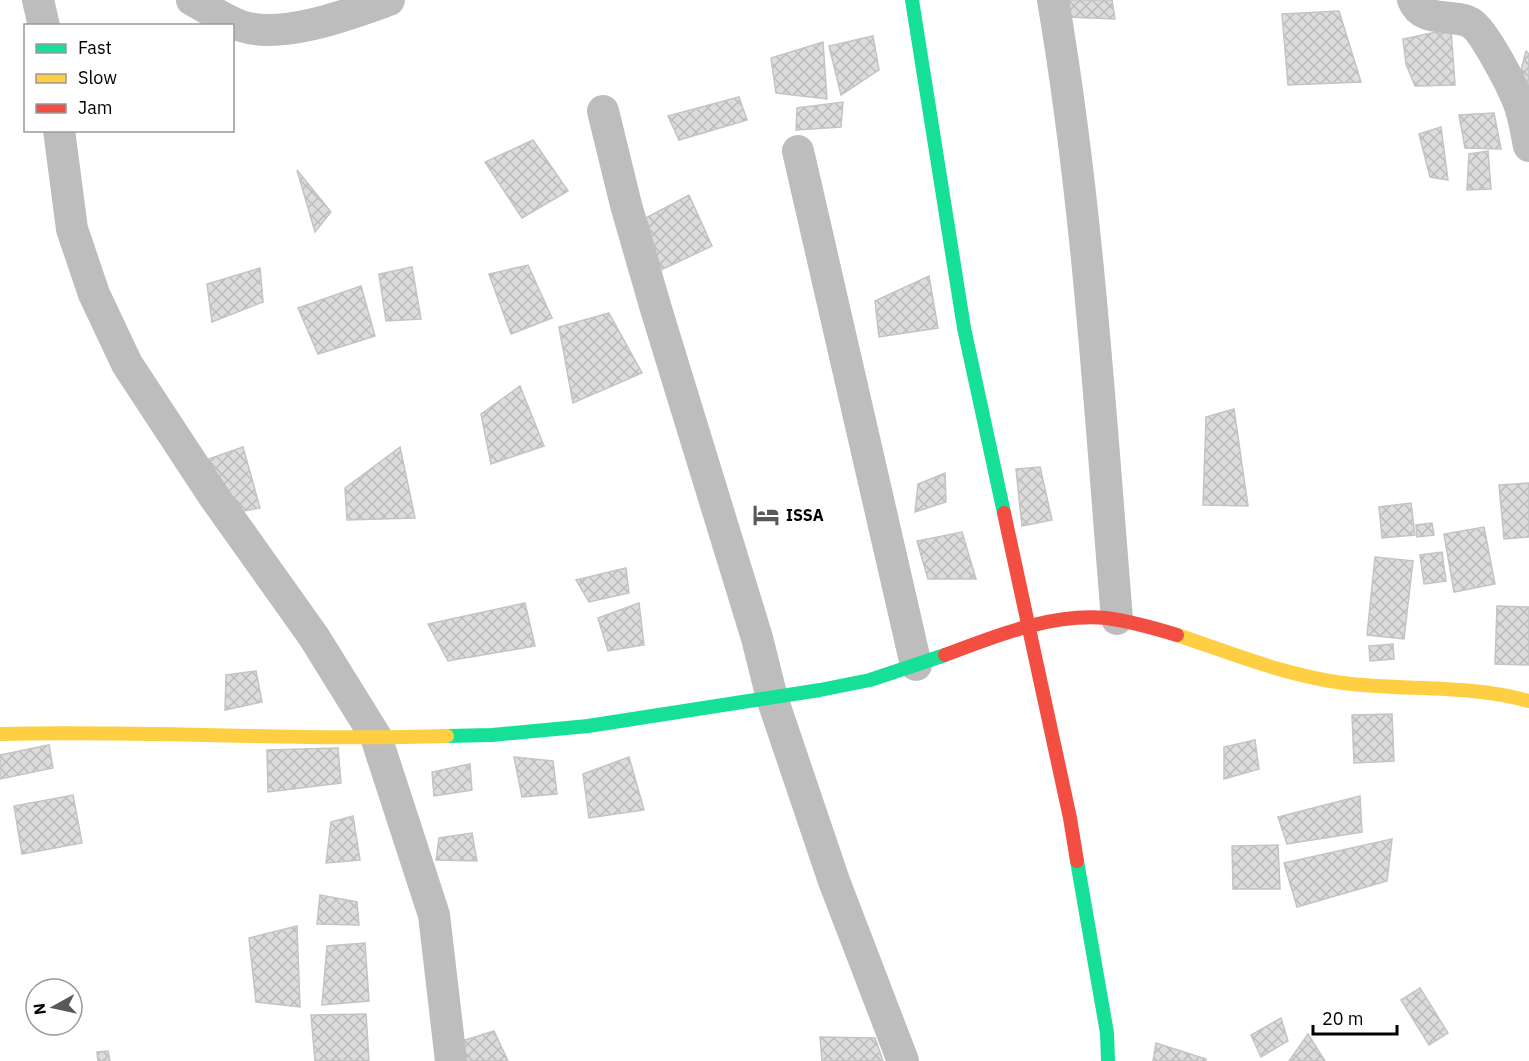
<svg xmlns="http://www.w3.org/2000/svg" width="1529" height="1061" font-family="'IBM Plex Sans',sans-serif">
<style>
.building{fill:url(#building-cross-hatch);stroke:#c4c4c4;stroke-width:1.5}
.lines{fill:none;stroke-linecap:round;stroke-linejoin:round}
.street{stroke:#bdbdbd;stroke-width:32}
.fast{stroke:#16e098;stroke-width:14}
.slow{stroke:#ffcf43;stroke-width:14}
.jam{stroke:#f24e42;stroke-width:14}
.labels{text-anchor:middle;stroke-width:4.5;stroke-linejoin:round;paint-order:stroke}
.poi-label{font-size:16px;font-weight:bold;fill:#000;stroke:#fff;text-anchor:start}
</style>
<defs>
<pattern id="building-cross-hatch" width="8" height="8" patternUnits="userSpaceOnUse" patternTransform="scale(1.5)"><rect width="8" height="8" fill="#dcdcdc"/><path d="M0 0l8 8M0 8l8-8" fill="none" stroke="#bbb"/></pattern>
</defs>
<rect width="100%" height="100%" fill="#fff"/>
<!-- building -->
<g class="building">
<path d="M1059,0H1112L1115,19L1066,17Z"/>
<path d="M1339,11L1361,82L1288,85L1282,14Z"/>
<path d="M1451,29L1455,85L1415,86L1406,64L1403,39Z"/>
<path d="M873,36L879,70L841,95L829,46Z"/>
<path d="M823,42L827,99L776,93L771,58Z"/>
<path d="M1526,51L1529,54V96L1520,74Z"/>
<path d="M739,97L747,120L679,140L668,116Z"/>
<path d="M843,102L841,127L796,130L797,108Z"/>
<path d="M1494,113L1501,149L1465,148L1459,115Z"/>
<path d="M1441,127L1448,180L1430,177L1419,134Z"/>
<path d="M533,140L568,191L522,218L485,162Z"/>
<path d="M1488,151L1491,189L1467,190L1469,154Z"/>
<path d="M297,170L331,212L315,232Z"/>
<path d="M689,195L712,246L661,270L646,218Z"/>
<path d="M528,265L552,318L511,334L489,274Z"/>
<path d="M412,267L421,319L386,321L379,274Z"/>
<path d="M260,268L263,302L212,322L207,284Z"/>
<path d="M929,276L938,328L879,337L875,301Z"/>
<path d="M361,286L375,336L318,354L298,308Z"/>
<path d="M609,313L642,373L573,403L559,327Z"/>
<path d="M520,386L544,446L491,464L481,414Z"/>
<path d="M1234,409L1248,506L1203,505L1206,417Z"/>
<path d="M243,447L260,508L233,513L206,460Z"/>
<path d="M400,447L415,518L347,520L345,488Z"/>
<path d="M1040,467L1052,520L1022,526L1016,469Z"/>
<path d="M945,473L946,502L915,512L918,484Z"/>
<path d="M1529,483V537L1504,539L1499,485Z"/>
<path d="M1411,503L1415,535L1382,538L1379,507Z"/>
<path d="M1432,523L1434,535L1417,537L1416,525Z"/>
<path d="M1484,527L1495,584L1454,592L1444,534Z"/>
<path d="M962,532L976,579H928L917,541Z"/>
<path d="M1442,552L1446,581L1424,584L1420,555Z"/>
<path d="M1375,557L1413,561L1404,639L1367,635Z"/>
<path d="M626,568L629,593L589,602L576,580Z"/>
<path d="M525,603L535,646L448,661L428,624Z"/>
<path d="M639,603L644,645L608,651L598,618Z"/>
<path d="M1497,606L1529,607V665L1495,664Z"/>
<path d="M1393,644L1394,659L1370,661L1369,646Z"/>
<path d="M256,671L262,702L225,710L226,675Z"/>
<path d="M1392,714L1394,761L1354,763L1352,715Z"/>
<path d="M1255,740L1259,769L1224,779V747Z"/>
<path d="M49,745L53,768L0,779V755Z"/>
<path d="M338,748L341,783L268,792L267,750Z"/>
<path d="M514,757L553,761L557,794L522,797Z"/>
<path d="M629,757L644,810L589,818L583,774Z"/>
<path d="M470,764L472,790L434,796L432,772Z"/>
<path d="M73,795L82,843L22,854L14,806Z"/>
<path d="M1360,796L1362,832L1287,844L1278,817Z"/>
<path d="M353,816L360,860L326,863L331,822Z"/>
<path d="M472,833L477,861L436,860L439,838Z"/>
<path d="M1392,839L1387,881L1297,907L1284,863Z"/>
<path d="M1278,845L1280,889H1233L1232,846Z"/>
<path d="M320,895L357,902L359,925L317,924Z"/>
<path d="M297,926L300,1007L256,1002L249,938Z"/>
<path d="M365,943L369,1001L322,1005L327,946Z"/>
<path d="M1420,988L1448,1033L1429,1045L1401,1000Z"/>
<path d="M366,1014L369,1061H315L311,1015Z"/>
<path d="M1281,1018L1288,1041L1261,1057L1251,1035Z"/>
<path d="M494,1031L508,1061H454L449,1045Z"/>
<path d="M1308,1034L1325,1061H1289Z"/>
<path d="M820,1037L875,1038L883,1061H822Z"/>
<path d="M1156,1043L1206,1059V1061H1153Z"/>
<path d="M108,1051L110,1061H98L97,1052Z"/>
</g>
<g class="lines">
<!-- street -->
<g class="street">
<path d="M38,0L44,26"/>
<path d="M192,0C207,8 224,20 241,26C282,40 350,14 389,0"/>
<path d="M1053,0C1088,205 1100,412 1117,619"/>
<path d="M1413,0C1422,24 1454,13 1471,23C1484,31 1512,85 1518,101C1524,115 1526,132 1529,146"/>
<path d="M603,111L626,205L656,309L757,638L772,698L834,881L903,1061"/>
<path d="M59,130L72,229L94,294L127,364L213,495L314,637L376,737L434,915L451,1061"/>
<path d="M798,151L916,665"/>
</g>
<!-- fast -->
<g class="fast">
<path d="M912,0L964,328L1004,513"/>
<path d="M447,736L492,735L588,726L820,690L870,680L945,655"/>
<path d="M1077,861L1107,1033L1108,1061"/>
</g>
<!-- slow -->
<g class="slow">
<path d="M1177,635C1234,654 1284,675 1343,683C1406,691 1468,684 1529,701"/>
<path d="M0,734C149,730 298,741 447,736"/>
</g>
<!-- jam -->
<g class="jam">
<path d="M1004,513L1070,818L1077,861"/>
<path d="M945,655C996,636 1051,613 1106,618C1130,621 1154,628 1177,635"/>
</g>
</g>
<!-- icons -->
<defs>
<g id="hotel-bare" transform="scale(2.07)"><path d="M-6-4.5h1.5V1H6V5H4.5V3h-9V5H-6ZM-4 0a1.8 1.8 0 1 1 3.6 0ZM.5 0V-2.5h3Q6-2.5 6 0Z" fill="#595959" stroke="#fff" stroke-width="2.5" paint-order="stroke"/></g>
</defs>
<g fill-rule="evenodd">
<use href="#hotel-bare" x="766" y="515"/>
</g>
<g class="labels">
<!-- poi labels -->
<g class="poi-label">
<text x="786" y="521">ISSA</text>
</g>
</g>
<!-- legend -->
<rect x="24" y="24" width="210" height="108" fill="#ffffff" stroke="#999999" stroke-width="1.5"/>
<rect x="36" y="44" width="30" height="9" fill="#16e098" stroke="#999999" stroke-width="1.5"/>
<text x="78" y="54" font-size="18" fill="#000000">Fast</text>
<rect x="36" y="74" width="30" height="9" fill="#ffcf43" stroke="#999999" stroke-width="1.5"/>
<text x="78" y="84" font-size="18" fill="#000000">Slow</text>
<rect x="36" y="104" width="30" height="9" fill="#f24e42" stroke="#999999" stroke-width="1.5"/>
<text x="78" y="114" font-size="18" fill="#000000">Jam</text>
<!-- north arrow -->
<g transform="translate(54 1007) rotate(262)"><circle r="28" fill="#ffffff" stroke="#999999" stroke-width="1.5"/>
<path d="M0-4.5L10 22L0 15L-10 22Z" fill="#595959"/>
<text y="-9" font-size="16" font-weight="bold" text-anchor="middle" fill="#000000">N</text>
</g>
<!-- scale -->
<path d="M1313 1025v9h84v-9" fill="none" stroke="#000000" stroke-width="3"/>
<text x="1322" y="1025" font-size="18" fill="#000000" stroke="#ffffff" stroke-width="4.5" paint-order="stroke">20 m</text>
</svg>
